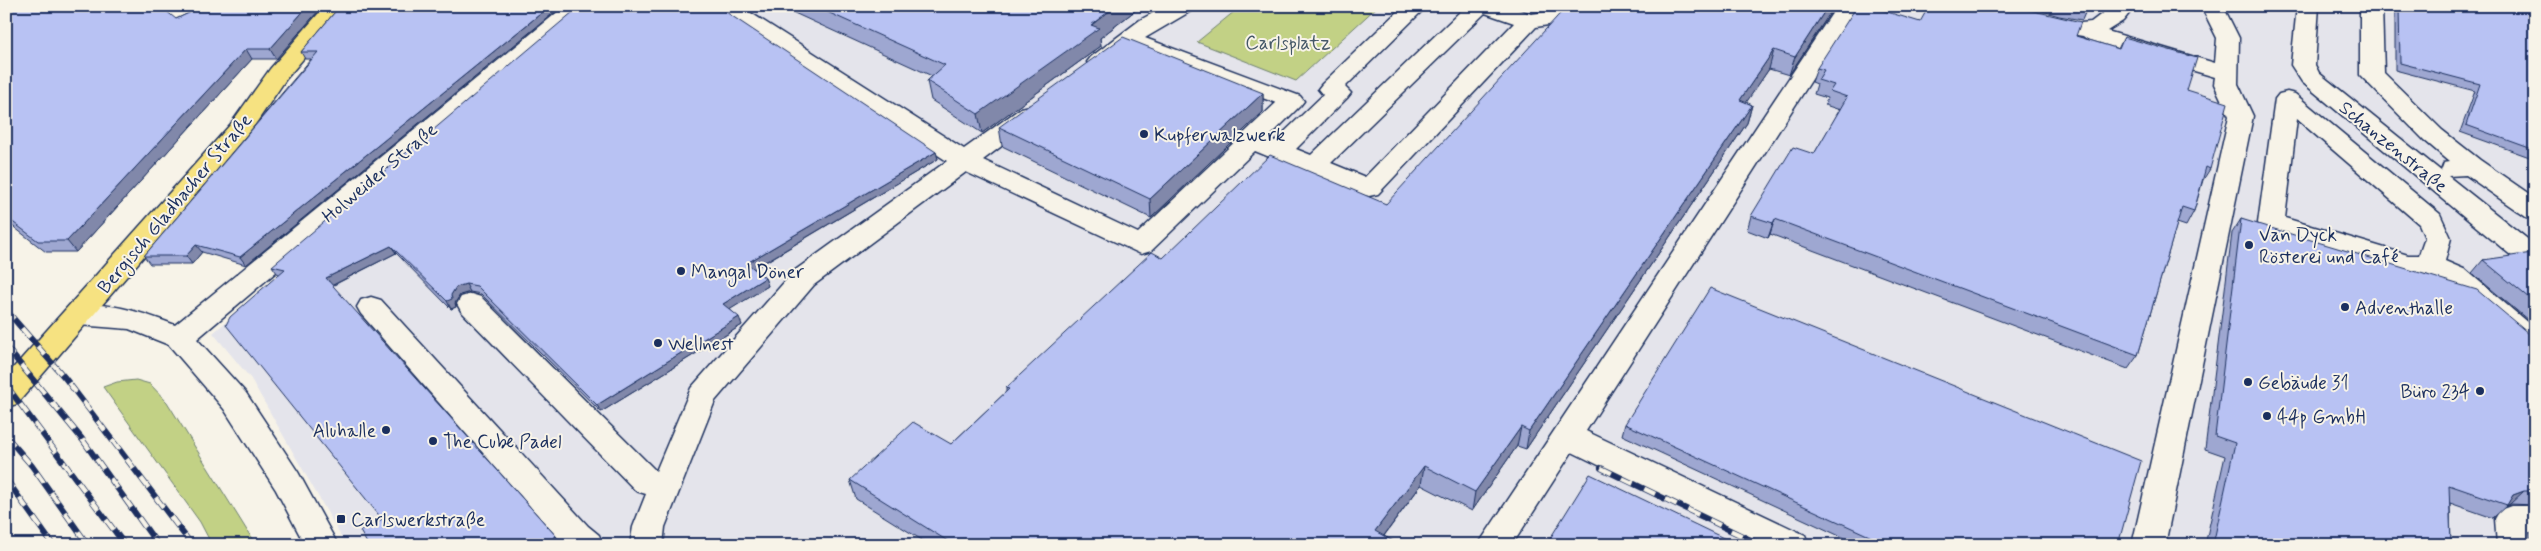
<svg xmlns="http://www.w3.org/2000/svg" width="2541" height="551" font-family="Mynerve,sans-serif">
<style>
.built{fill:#e4e4eb}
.green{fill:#c2d185;stroke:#6e8072}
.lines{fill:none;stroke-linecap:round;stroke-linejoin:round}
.minor-casing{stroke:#1b2f5e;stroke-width:3}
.major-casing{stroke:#1b2f5e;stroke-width:3}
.minor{fill:#f7f3e8;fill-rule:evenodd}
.major{fill:#f6e281;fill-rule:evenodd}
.rail-casing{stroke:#1b2f5e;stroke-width:6}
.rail{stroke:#f7f3e8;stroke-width:4.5;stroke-dasharray:12;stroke-linecap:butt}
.wall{fill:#9ea7d1;stroke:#1b2f5e}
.shaded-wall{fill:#8188aa;stroke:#1b2f5e}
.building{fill:#b8c2f3;stroke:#1b2f5e}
.poi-dot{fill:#1b2f5e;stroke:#f7f3e8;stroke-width:2}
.labels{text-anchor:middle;stroke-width:4;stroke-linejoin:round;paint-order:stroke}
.park-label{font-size:19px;fill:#455868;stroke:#f7f3e8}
.poi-label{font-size:19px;fill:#1b2f5e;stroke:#f7f3e8;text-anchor:start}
.street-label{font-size:19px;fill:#1b2f5e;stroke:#f7f3e8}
</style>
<rect width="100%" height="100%" fill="#f7f3e8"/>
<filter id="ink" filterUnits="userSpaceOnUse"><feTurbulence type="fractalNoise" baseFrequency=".02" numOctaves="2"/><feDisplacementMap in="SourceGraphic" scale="10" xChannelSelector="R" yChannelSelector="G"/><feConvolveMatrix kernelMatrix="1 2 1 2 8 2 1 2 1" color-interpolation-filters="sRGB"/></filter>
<g filter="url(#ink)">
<!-- built -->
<path class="built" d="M596,6H2535V545H346L251,379L213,333Z"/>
<!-- green -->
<g class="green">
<path d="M1241,6H1378L1296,81L1197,42Z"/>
<path d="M136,380L150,384L167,402L256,545H212L200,522L103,387L117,382Z"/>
</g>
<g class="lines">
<!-- minor casing -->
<g class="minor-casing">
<g id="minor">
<path d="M565,6H590L197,339L246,393L298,472L338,545H305L276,490L224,409L169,345L129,329L78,325L68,322L64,315L68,308C102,298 144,313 175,325Z"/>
<path d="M714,6H740L964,149L1021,108L1030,106L1039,108L1042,113L1039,118L983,160L1138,233L1276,103L1131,49C1118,59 1108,71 1091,67L1087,62L1091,57L1140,20L1166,6H1194L1191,11L1145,38L1300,96L1304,101L1300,106L1268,138L1275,141L1323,95L1318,89L1322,84L1403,6H1427L1345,87L1351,93L1347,98L1296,149L1311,155L1466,6H1509L1531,14L1552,11L1556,6H1579L1567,22L1536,27L1378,194L1369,196L1360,194L1255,151L1151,251L1141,254L966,172L814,285L715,401L665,527L663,545H630L633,527L646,494L636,491L461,311L457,304L461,297L471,294L481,297L656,471L691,388L794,271L947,161L717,11ZM1485,13L1514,23L1365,177L1331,163Z"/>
<path d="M1837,6H1859L1586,431L1805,535L1809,545H1761L1572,452L1512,545H1478Z"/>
<path d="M2112,6H2135L2123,21L2107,31L2215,63L2217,38L2201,6H2223L2239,38L2238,84L2253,116L2165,545H2132L2229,116L2214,84L2215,77L2088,40L2083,36L2071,34L2068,29L2071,24L2091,22Z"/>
<path d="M2297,6H2319L2315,65L2319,73L2441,171L2444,163L2450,162L2424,140L2360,75V6H2382L2384,73L2442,130L2480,160L2535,198V220L2526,217L2466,175L2448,176L2535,245V269L2525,267L2302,82L2291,65Z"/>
<path d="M2287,92L2295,94L2440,214L2451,238L2445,261L2466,270L2535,329V355L2525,352L2446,284L2426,274L2408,273L2262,229L2258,223L2275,99L2279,94ZM2297,119L2419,224L2425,238L2419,255H2408L2285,218Z"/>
<path d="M371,297L381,300L588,526L599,535L603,545H564L361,314L357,307L361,300Z"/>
<path d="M2511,506H2535V532H2529L2530,545H2497L2495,519L2500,510Z"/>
</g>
</g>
<!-- major casing -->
<g class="major-casing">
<path id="major" d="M325,6H348L286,79L248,135L17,404L6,407V376L230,125L270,69Z"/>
</g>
<!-- minor -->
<use href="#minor" class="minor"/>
<!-- major -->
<use href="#major" class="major"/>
<!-- rail casing -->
<g class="rail-casing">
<g id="rail">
<path d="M6,310L65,378L192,545"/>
<path d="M6,347L82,439L158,545"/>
<path d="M6,385L125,545"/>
<path d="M6,436L32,466L88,545"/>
<path d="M1601,468L1761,545"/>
<path d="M6,479L53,545"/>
<path d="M6,542L7,545"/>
</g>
</g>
<!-- rail -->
<use href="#rail" class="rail"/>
</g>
<!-- wall -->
<g class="wall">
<path d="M6,6L176,19L204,6H319L320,9L276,59H252L76,252H46L6,221Z"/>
<path d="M340,6H562L246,265L202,252L192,264H150L144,256L311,59H305L301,52Z"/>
<path d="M779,6H1141L1100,38L1101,46L982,133L931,100L927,81L932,76Z"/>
<path d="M1533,6H1554L1551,9L1545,10Z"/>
<path d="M2026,6H2088L2082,20L2059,16Z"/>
<path d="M2395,6H2535V159L2460,132L2475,91L2395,70Z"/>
<path d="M1832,10L1789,75L1769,69L1746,102L1752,105L1747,123L1526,449L1517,446L1472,511L1421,485L1384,536L1400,545H930L856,499L850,480L951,444L1006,392V388L1163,258L1386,204Z"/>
<path d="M1920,22L2076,36L2118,49L2124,37L2187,90L2210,169L2203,180L2194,211L2186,226L2177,223L2138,355L2128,369L1770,234L1768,238L1747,230L1751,216L1814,154L1840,110L1825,105L1827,98L1814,94L1817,84L1812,82L1817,68Z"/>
<path d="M1263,93V112L1151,218L1002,146L999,127Z"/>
<path d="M936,152L938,159L754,269L765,278L768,286L730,309L742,325L601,412L481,294L470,292L460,295L455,303L456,307L451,309L396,253L332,286L556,536L560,544L559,545H368L382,519L279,274L277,273L272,266Z"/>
<path d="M2241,219L2535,339V505L2510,504L2506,506L2493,518L2450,503L2451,545H2205L2225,456L2205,449L2232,233Z"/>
<path d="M2535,255V326L2472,273L2483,260Z"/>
<path d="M1625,424L2118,545H1859L1622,435Z"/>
<path d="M2535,530V545H2533L2532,542L2531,534Z"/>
</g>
<!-- shaded-wall -->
<g class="shaded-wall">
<path d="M308,6H319L320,9L276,59L270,49Z"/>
<path d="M550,6H562L246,265L240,257Z"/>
<path d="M1116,6H1141L1100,38L1101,46L982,133L978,114Z"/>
<path d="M1545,6H1554L1551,9L1545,10Z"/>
<path d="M1828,6H1833L1832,10L1789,75L1795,57Z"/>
<path d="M246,49L252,59L76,252L67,241Z"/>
<path d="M1774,50L1769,69L1735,119L1740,100Z"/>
<path d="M1263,93V112L1151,218L1150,199Z"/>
<path d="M1752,105L1747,123L1526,449L1529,431Z"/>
<path d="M936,152L938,159L750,271L747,263Z"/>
<path d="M1775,219L1770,234L1768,238L1773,223Z"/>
<path d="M196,245L202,252L192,264L186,256Z"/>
<path d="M391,246L396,253L331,286L326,278Z"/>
<path d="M765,278L768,286L726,312L723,304Z"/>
<path d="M466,284L470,292L460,295L455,303L456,307L451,309L447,301L456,287Z"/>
<path d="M739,317L742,325L601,412L597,405Z"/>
<path d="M1521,427L1517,446L1472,511L1475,492Z"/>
<path d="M1424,466L1421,485L1377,545L1375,531Z"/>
<path d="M2524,491L2510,504L2506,506L2513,495Z"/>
<path d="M556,536L560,544L559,545H543Z"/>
</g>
<!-- building -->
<g class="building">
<path d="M6,6H160L176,19L204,6H308L270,49H246L67,241H38L6,217Z"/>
<path d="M340,6H550L240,257L196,245L186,256H144L318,52H301Z"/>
<path d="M580,6H717L936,152L747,263L765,278L723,304L739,317L597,405L477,286L466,284L456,287L451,295L452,299L447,301L391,246L326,278L556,536L543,545H368L360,531L382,519L226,325L230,317L285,269L272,266Z"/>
<path d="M814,6H1116L1091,25L1099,28L978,114L927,81L945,65Z"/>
<path d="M1567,6H1828L1795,57L1774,50L1740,100L1752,105L1529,431L1521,427L1475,492L1424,466L1375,531L1400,545H954L850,480L913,422L951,444L1009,389L1006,388L1152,252L1163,258L1270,155L1386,204Z"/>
<path d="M1857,6H1868L1920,22L1929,6H2020L2025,9L2081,22L2076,36L2119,49L2124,37L2197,58L2187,90L2228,103L2210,169L2206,167L2194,211L2182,207L2138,355L1775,219L1773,223L1751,216L1793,147L1814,154L1847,97L1830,91L1834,85L1818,80L1824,70L1817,68Z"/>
<path d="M2399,6H2535V150L2466,125L2480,84L2400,63Z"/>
<path d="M1123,37L1263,93L1150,199L999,127Z"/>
<path d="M2241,219L2477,290L2535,339V491H2524L2513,495L2507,505L2449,485L2451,545H2213L2235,443L2215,436Z"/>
<path d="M2532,253L2535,255V303L2483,260Z"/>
<path d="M1710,288L2141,461L2118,545H1889L1625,424Z"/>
<path d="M1590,474L1738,545H1546Z"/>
</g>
</g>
<!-- markers -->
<g class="poi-dot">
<circle cx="1144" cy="134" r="5"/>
<circle cx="2249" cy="245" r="5"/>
<circle cx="681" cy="271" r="5"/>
<circle cx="2345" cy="307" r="5"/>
<circle cx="658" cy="343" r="5"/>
<circle cx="2248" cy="382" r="5"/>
<circle cx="2480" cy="391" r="5"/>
<circle cx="2267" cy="416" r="5"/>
<circle cx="386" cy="430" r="5"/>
<circle cx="433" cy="441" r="5"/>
<rect x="336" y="514" width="10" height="10" rx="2.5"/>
</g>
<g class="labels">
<!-- park labels -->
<g class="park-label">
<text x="1288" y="49">Carlsplatz</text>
</g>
<!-- poi labels -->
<g class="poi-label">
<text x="1154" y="141">Kupferwalzwerk</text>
<text x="2259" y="241">Van Dyck<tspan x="2259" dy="22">Rösterei und Café</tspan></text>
<text x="691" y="278">Mangal Döner</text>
<text x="2355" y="314">Adventhalle</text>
<text x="668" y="350">Wellnest</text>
<text x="2258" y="389">Gebäude 31</text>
<text x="2470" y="398" text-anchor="end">Büro 234</text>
<text x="2277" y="423">44p GmbH</text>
<text x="376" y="437" text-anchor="end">Aluhalle</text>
<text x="443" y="448">The Cube Padel</text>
<text x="351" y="526">Carlswerkstraße</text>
</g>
<!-- street labels -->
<g class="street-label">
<text transform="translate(2394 146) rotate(39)" y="7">Schanzenstraße</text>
<text transform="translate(379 172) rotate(-40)" y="7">Holweider Straße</text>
<text transform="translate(174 203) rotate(-50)" y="7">Bergisch Gladbacher Straße</text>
</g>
</g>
<!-- margin -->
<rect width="2541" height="551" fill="none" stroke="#f7f3e8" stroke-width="25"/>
<rect x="12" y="12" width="2516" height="526" fill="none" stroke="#1b2f5e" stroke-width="2" filter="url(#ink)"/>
</svg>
